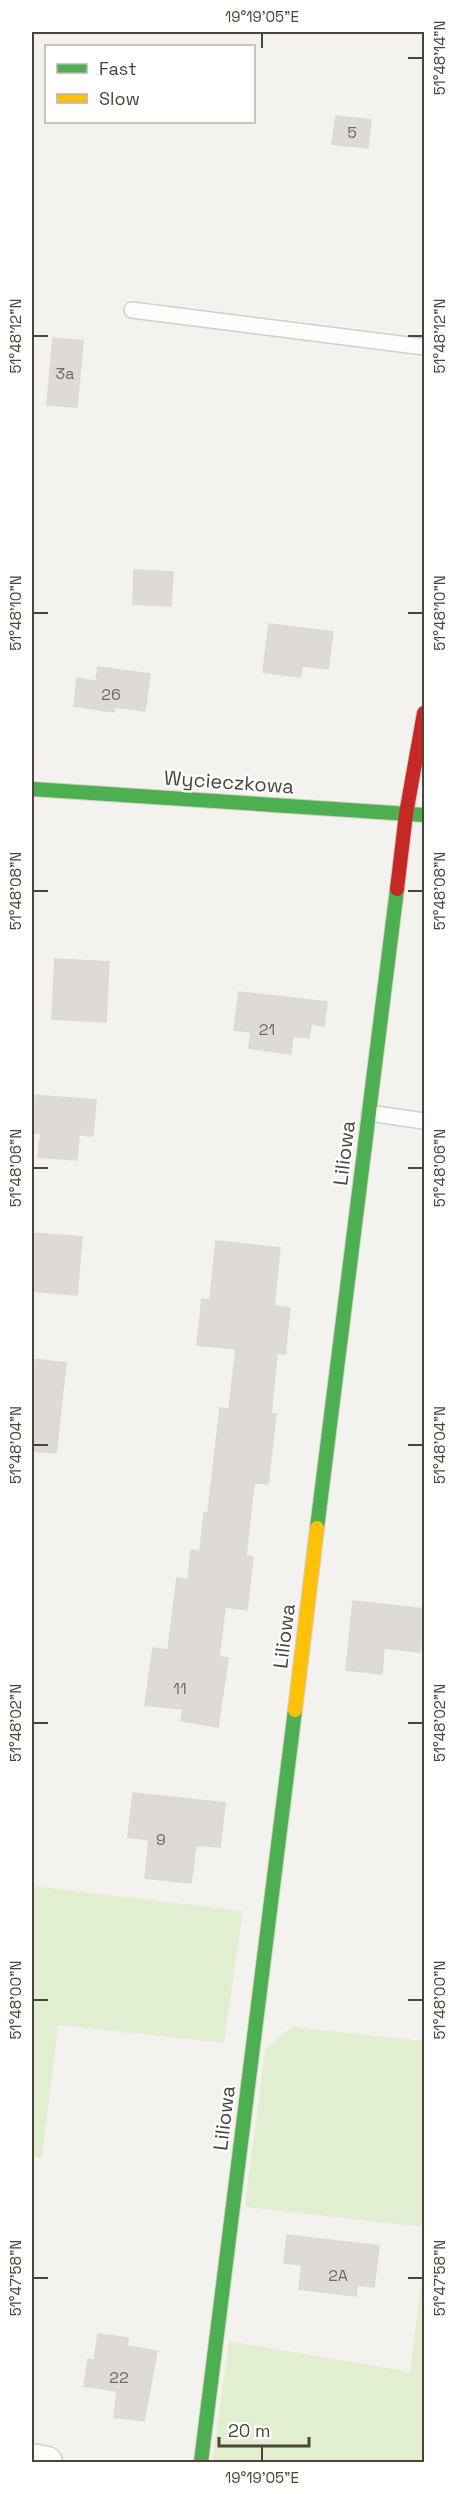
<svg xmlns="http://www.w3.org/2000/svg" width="456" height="2494" font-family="'Space Grotesk',sans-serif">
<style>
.green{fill:#e1eecf}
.building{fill:#dedbd6;stroke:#dcd9d4;stroke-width:1.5}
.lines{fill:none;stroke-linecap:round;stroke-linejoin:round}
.lane-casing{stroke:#d2d0cb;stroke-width:18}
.street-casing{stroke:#d2d0cb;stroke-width:33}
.fast-casing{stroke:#d3cfc5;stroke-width:16}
.slow-casing{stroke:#d3cfc5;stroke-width:16}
.jam-casing{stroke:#d3cfc5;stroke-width:16}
.lane{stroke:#fdfdfc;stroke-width:15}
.street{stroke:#fdfdfc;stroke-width:30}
.fast{stroke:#4caf50;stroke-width:14}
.slow{stroke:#ffc107;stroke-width:14}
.jam{stroke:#c62828;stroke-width:14}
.ticks{fill:none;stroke:#4b4439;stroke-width:2}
.labels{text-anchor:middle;stroke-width:4.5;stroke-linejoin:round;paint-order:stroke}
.number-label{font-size:16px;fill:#706a61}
.street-label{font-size:20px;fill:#4b4439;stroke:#fff}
.neatline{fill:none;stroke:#4b4439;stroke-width:2}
.ticks-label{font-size:15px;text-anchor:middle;fill:#4b4439}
</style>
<rect width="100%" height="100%" fill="#f4f2ee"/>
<!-- green -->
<g class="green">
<path d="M32,1886L243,1911L224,2043L58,2025L42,2158L32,2156Z"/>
<path d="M292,2027L424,2041V2227L245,2207L265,2049Z"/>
<path d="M424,2262V2462H212L229,2341L410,2372Z"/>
</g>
<!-- building -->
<g class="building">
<path d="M336,116L371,120L368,148L332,144Z"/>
<path d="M53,338L83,341L77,407L47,405Z"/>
<path d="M134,570L173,572L171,606L133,604Z"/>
<path d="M269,624L333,632L328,669L302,666L300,677L263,672Z"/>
<path d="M98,667L150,674L145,711L115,707L114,712L74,706L77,678L96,681Z"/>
<path d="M55,959L109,962L106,1022L52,1019Z"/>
<path d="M239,992L327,1002L324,1026L311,1024L309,1038L293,1036L291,1054L249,1048L251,1032L234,1030Z"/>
<path d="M32,1095L96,1100L93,1136L79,1135L77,1160L38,1157L41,1133H32Z"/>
<path d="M32,1233L82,1237L77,1295L32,1291Z"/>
<path d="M216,1241L280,1248L274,1306L290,1308L285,1354L277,1353L271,1414H276L268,1484L254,1483L246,1556L253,1557L247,1610L225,1607L219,1657L228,1658L218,1727L181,1721L183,1709L145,1705L153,1648L168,1650L177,1578L188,1580L191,1550L200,1551L204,1513H208L220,1408L229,1409L236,1349L197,1345L202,1299L210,1300Z"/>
<path d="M32,1359L66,1363L56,1453L32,1451Z"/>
<path d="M353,1601L424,1609L420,1652L384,1648L382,1674L346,1670Z"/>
<path d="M133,1793L225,1803L220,1847L196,1845L191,1883L145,1878L149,1840L128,1837Z"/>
<path d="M287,2235L379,2246L374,2287L357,2285L356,2296L299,2289L302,2265L284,2263Z"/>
<path d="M98,2334L128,2338L127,2346L157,2351L144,2421L114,2417L117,2391L84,2386L88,2359L94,2360Z"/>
</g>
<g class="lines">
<!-- lane casing -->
<g class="lane-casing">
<g id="lane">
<path d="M132,310L424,347"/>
<path d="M369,1113L424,1121"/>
</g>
</g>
<!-- street casing -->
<g class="street-casing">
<path id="street" d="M32,2459L47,2462"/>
</g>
<!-- fast casing -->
<g class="fast-casing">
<g id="fast">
<path d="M32,789L424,815"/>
<path d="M317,1528L397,889"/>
<path d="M201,2462L295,1710"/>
</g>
</g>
<!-- slow casing -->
<g class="slow-casing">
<path id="slow" d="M295,1710L317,1528"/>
</g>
<!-- jam casing -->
<g class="jam-casing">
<path id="jam" d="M397,889L406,814L424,713"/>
</g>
<!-- lane -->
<use href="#lane" class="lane"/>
<!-- street -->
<use href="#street" class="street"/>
<!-- fast -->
<use href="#fast" class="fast"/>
<!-- slow -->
<use href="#slow" class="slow"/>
<!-- jam -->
<use href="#jam" class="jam"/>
</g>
<!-- ticks -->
<path class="ticks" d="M262,33V48M408,58H423M33,336H48M408,336H423M33,613H48M408,613H423M33,891H48M408,891H423M33,1168H48M408,1168H423M33,1445H48M408,1445H423M33,1723H48M408,1723H423M33,2000H48M408,2000H423M33,2278H48M408,2278H423M262,2446V2461"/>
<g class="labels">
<!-- number labels -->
<g class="number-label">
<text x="352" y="138">5</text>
<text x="65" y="379">3a</text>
<text x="111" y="700">26</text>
<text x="267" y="1035">21</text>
<text x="180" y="1694">11</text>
<text x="161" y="1845">9</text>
<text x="338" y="2281">2A</text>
<text x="119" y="2383">22</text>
</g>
<!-- street labels -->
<g class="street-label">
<text transform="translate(229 782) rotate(4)" y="7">Wycieczkowa</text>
<text transform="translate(344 1153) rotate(-83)" y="7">Liliowa</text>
<text transform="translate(284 1636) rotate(-83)" y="7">Liliowa</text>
<text transform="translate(224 2118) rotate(-83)" y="7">Liliowa</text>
</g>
</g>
<!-- border -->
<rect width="456" height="2494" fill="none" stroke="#ffffff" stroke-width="66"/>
<!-- legend -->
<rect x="45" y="45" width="210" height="78" fill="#ffffff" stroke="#b7b4b0" stroke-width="1.5"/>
<rect x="57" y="64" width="30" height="9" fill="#4caf50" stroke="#b7b4b0" stroke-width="1.5"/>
<text x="99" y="75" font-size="18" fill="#4b4439">Fast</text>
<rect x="57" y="94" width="30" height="9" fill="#ffc107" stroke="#b7b4b0" stroke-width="1.5"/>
<text x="99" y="105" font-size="18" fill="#4b4439">Slow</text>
<!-- scale -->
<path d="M219 2437v9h90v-9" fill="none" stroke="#4b4439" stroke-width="3"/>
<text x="228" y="2437" font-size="18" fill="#4b4439" stroke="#ffffff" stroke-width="4.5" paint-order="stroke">20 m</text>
<rect x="33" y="33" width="390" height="2428" class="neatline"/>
<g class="ticks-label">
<text x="262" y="22">19°19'05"E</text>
<text transform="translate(440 58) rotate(-90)" y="5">51°48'14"N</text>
<text transform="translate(16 336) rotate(-90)" y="5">51°48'12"N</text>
<text transform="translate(440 336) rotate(-90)" y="5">51°48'12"N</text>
<text transform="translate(16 613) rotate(-90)" y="5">51°48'10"N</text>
<text transform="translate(440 613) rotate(-90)" y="5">51°48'10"N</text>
<text transform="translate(16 891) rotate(-90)" y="5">51°48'08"N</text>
<text transform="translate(440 891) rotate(-90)" y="5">51°48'08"N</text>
<text transform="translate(16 1168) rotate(-90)" y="5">51°48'06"N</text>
<text transform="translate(440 1168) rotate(-90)" y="5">51°48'06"N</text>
<text transform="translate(16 1445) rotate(-90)" y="5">51°48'04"N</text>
<text transform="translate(440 1445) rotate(-90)" y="5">51°48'04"N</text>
<text transform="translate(16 1723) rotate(-90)" y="5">51°48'02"N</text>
<text transform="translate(440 1723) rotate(-90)" y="5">51°48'02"N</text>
<text transform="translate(16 2000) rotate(-90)" y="5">51°48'00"N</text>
<text transform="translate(440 2000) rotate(-90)" y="5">51°48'00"N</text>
<text transform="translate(16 2278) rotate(-90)" y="5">51°47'58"N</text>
<text transform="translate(440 2278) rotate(-90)" y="5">51°47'58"N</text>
<text x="262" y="2483">19°19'05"E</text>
</g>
</svg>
